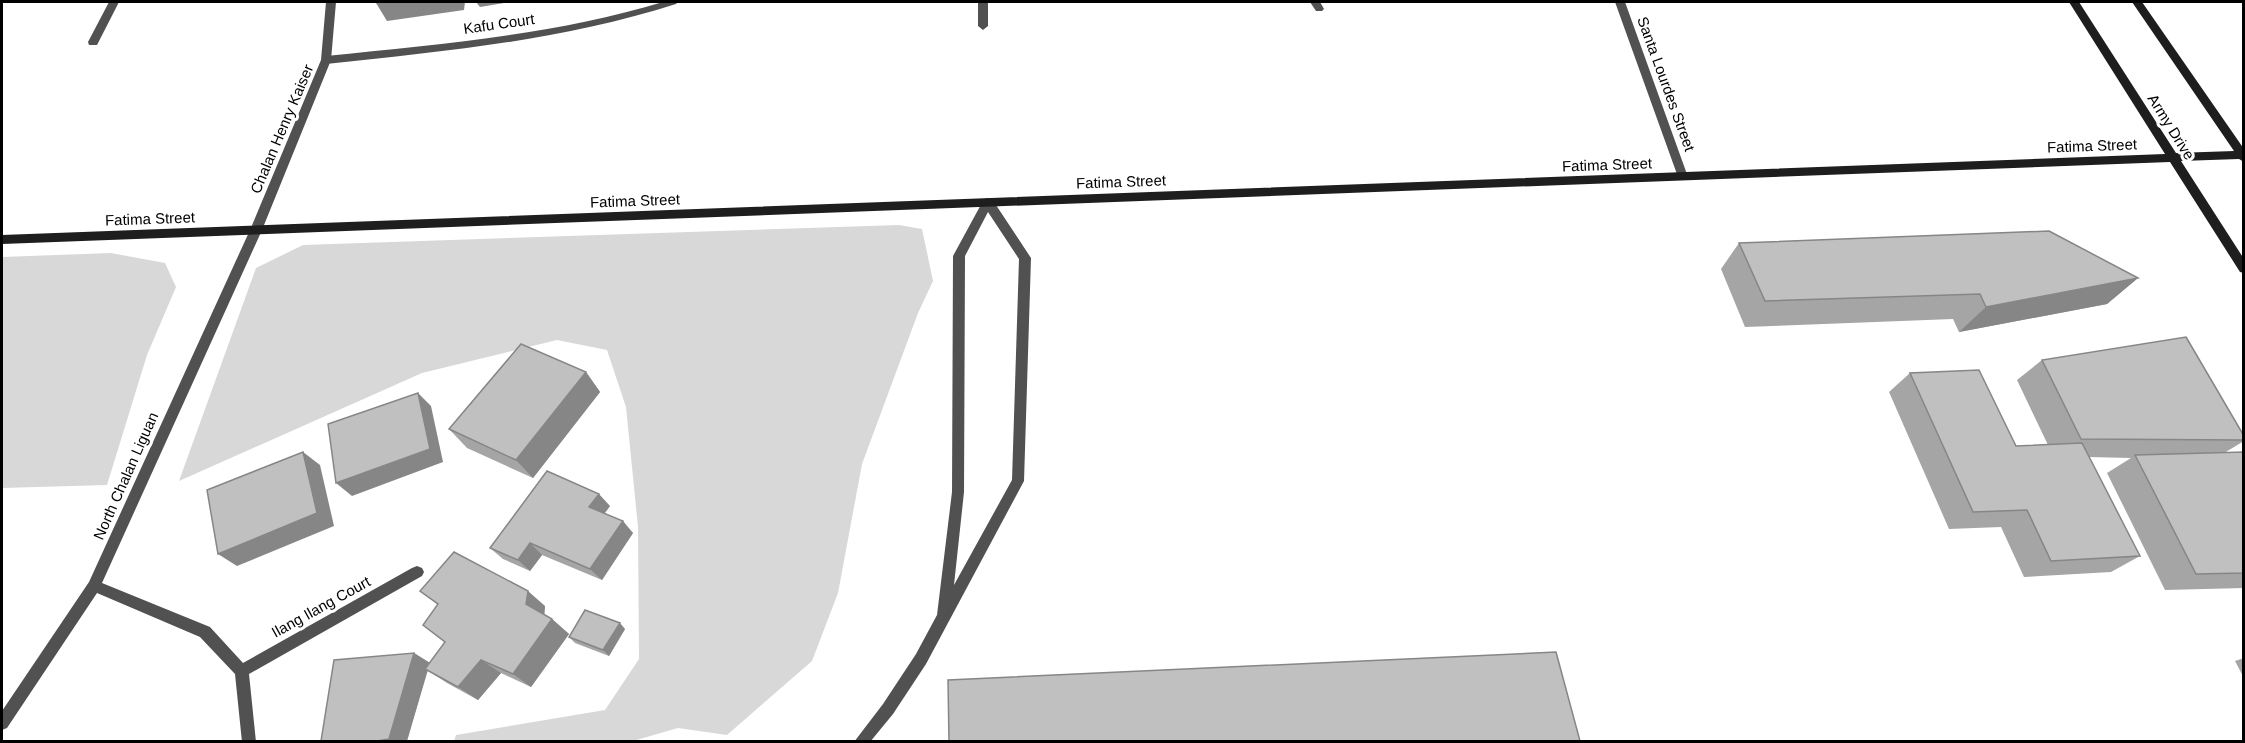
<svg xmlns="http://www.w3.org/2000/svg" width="2245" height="743" font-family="Arial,sans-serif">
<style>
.green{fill:#d8d8d8}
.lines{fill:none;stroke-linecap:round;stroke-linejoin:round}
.minor{fill:#515151;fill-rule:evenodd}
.tertiary{fill:#515151;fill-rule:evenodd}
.secondary{fill:#1e1e1e;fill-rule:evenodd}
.wall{fill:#a5a5a5}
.shaded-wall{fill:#868686}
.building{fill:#c0c0c0;stroke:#868686;stroke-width:1.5}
.labels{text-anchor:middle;stroke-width:6;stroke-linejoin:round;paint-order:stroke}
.street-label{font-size:15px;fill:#000;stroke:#fff}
</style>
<rect width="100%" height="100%" fill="#fff"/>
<!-- green -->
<g class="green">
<path d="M899,225L922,229L933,281L918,313L862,464L838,593L812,661L727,735L678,728L633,741H454L456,735L605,710L639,659L638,527L626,407L607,350L557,340L422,373L179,481L256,268L303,245Z"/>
<path d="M111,253L165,263L176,287L147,355L107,485L2,488V257Z"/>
</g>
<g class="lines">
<!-- minor -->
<g class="minor">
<path d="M109,2H119L97,45H89L88,42Z"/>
<path d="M663,2H678L676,4C559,41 447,51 326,64L321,60L326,56C440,44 554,35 663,2Z"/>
<path d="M978,2H988V26L983,30L978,26Z"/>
<path d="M1310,2H1320L1324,9L1322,11H1316Z"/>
<path d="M1615,2H1625L1688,177L1687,180H1679L1678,177Z"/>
<path d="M256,226L262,230L102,583L210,627L243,663L412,568L417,566L422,568L424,572L422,576L249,674L256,742H242L235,674L200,637L97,593L7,728L2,730V711L89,582L250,230Z"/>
</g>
<!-- tertiary -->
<g class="tertiary">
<path d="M326,2H336L331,60L262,230L256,234L250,230L321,60Z"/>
<path d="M988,198L992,199L1031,258L1024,481L926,664L893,714L870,742H854L883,704L916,654L937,615L952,492L953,256L984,199ZM988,212L1019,259L1012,480L954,585L964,492L965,256Z"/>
</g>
<!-- secondary -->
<path class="secondary" d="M2069,2H2079L2176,153L2234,151L2132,2H2142L2244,149V162L2239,159L2181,161L2244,259V273L2240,272L2170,162L2,244V235L2165,154Z"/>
</g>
<!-- wall -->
<g class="wall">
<path d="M1739,243L2138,278L2107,304L1959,332L1953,319L1745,327L1721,269Z"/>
<path d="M2042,360L2244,436V441L2224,453L2244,452V588L2165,590L2107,473L2131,458L2089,457L2140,556L2111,572L2024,577L2001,527L1949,529L1889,392L1910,373L2016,446L2048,445L2017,380Z"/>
<path d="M586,372L600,392L533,478L467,448L449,429Z"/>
<path d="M610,506L605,513L633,533L602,580L542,555L530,571L503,559L490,548Z"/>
<path d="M420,591L545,606L544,615L552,619L569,634L531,687L501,673L478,700L447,683L427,670L407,741L414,653L430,663L445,642L438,605Z"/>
<path d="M625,629L609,656L575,643L569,637Z"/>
<path d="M2244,658V678L2235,661Z"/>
</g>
<!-- shaded-wall -->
<g class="shaded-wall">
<path d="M387,2H465L464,10L387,21L376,3Z"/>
<path d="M476,2H510L480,7Z"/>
<path d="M2138,278L2107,304L1959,332L1986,307Z"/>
<path d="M586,372L600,392L533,478L516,460Z"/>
<path d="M418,393L431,406L443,462L352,496L336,483Z"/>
<path d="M303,452L320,465L334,526L237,566L218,554Z"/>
<path d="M599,494L610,506L600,519L589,507Z"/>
<path d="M623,521L633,533L602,580L590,569Z"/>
<path d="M530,543L542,555L530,571L518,560Z"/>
<path d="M528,591L545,606L544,619L526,604Z"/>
<path d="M552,619L569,634L531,687L513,674Z"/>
<path d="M620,623L625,629L609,656L603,650Z"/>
<path d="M414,653L430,663L407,741H377Z"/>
<path d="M481,660L501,673L478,700L458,687Z"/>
</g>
<!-- building -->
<g class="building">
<path d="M2049,231L2138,278L1986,307L1980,294L1765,301L1739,243Z"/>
<path d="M2186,337L2244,436V440L2081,439L2042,360Z"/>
<path d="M521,344L586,372L516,460L449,429Z"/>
<path d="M1979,370L2016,446L2082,443L2140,556L2051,561L2027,510L1973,512L1910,373Z"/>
<path d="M418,393L430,449L336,483L328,424Z"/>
<path d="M303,452L317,513L218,554L207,490Z"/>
<path d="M2244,452V573L2196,574L2135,455Z"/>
<path d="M547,471L599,494L589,507L623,521L590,569L530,543L518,560L490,548Z"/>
<path d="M454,552L528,591L526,604L552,619L513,674L481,660L458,687L425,669L445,642L423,625L438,604L420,591Z"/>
<path d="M585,610L620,623L603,650L569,637Z"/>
<path d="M1556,652L1580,741H949L948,680Z"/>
<path d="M414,653L389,739L377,741H321L334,660Z"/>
</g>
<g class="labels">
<!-- street labels -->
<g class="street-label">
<text transform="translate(499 24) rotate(-8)" y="5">Kafu Court</text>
<text transform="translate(1666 84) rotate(70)" y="5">Santa Lourdes Street</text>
<text transform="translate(2171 127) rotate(58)" y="5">Army Drive</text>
<text transform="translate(282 129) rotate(-67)" y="5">Chalan Henry Kaiser</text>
<text transform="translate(2092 146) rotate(-2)" y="5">Fatima Street</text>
<text transform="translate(1607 165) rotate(-2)" y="5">Fatima Street</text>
<text transform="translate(1121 182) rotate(-2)" y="5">Fatima Street</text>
<text transform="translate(635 201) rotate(-2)" y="5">Fatima Street</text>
<text transform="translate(150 219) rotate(-2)" y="5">Fatima Street</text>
<text transform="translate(126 476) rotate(-66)" y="5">North Chalan Liguan</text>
<text transform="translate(321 607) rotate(-29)" y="5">Ilang Ilang Court</text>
</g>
</g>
<!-- border -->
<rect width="2245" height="743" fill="none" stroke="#000000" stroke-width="6"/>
</svg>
